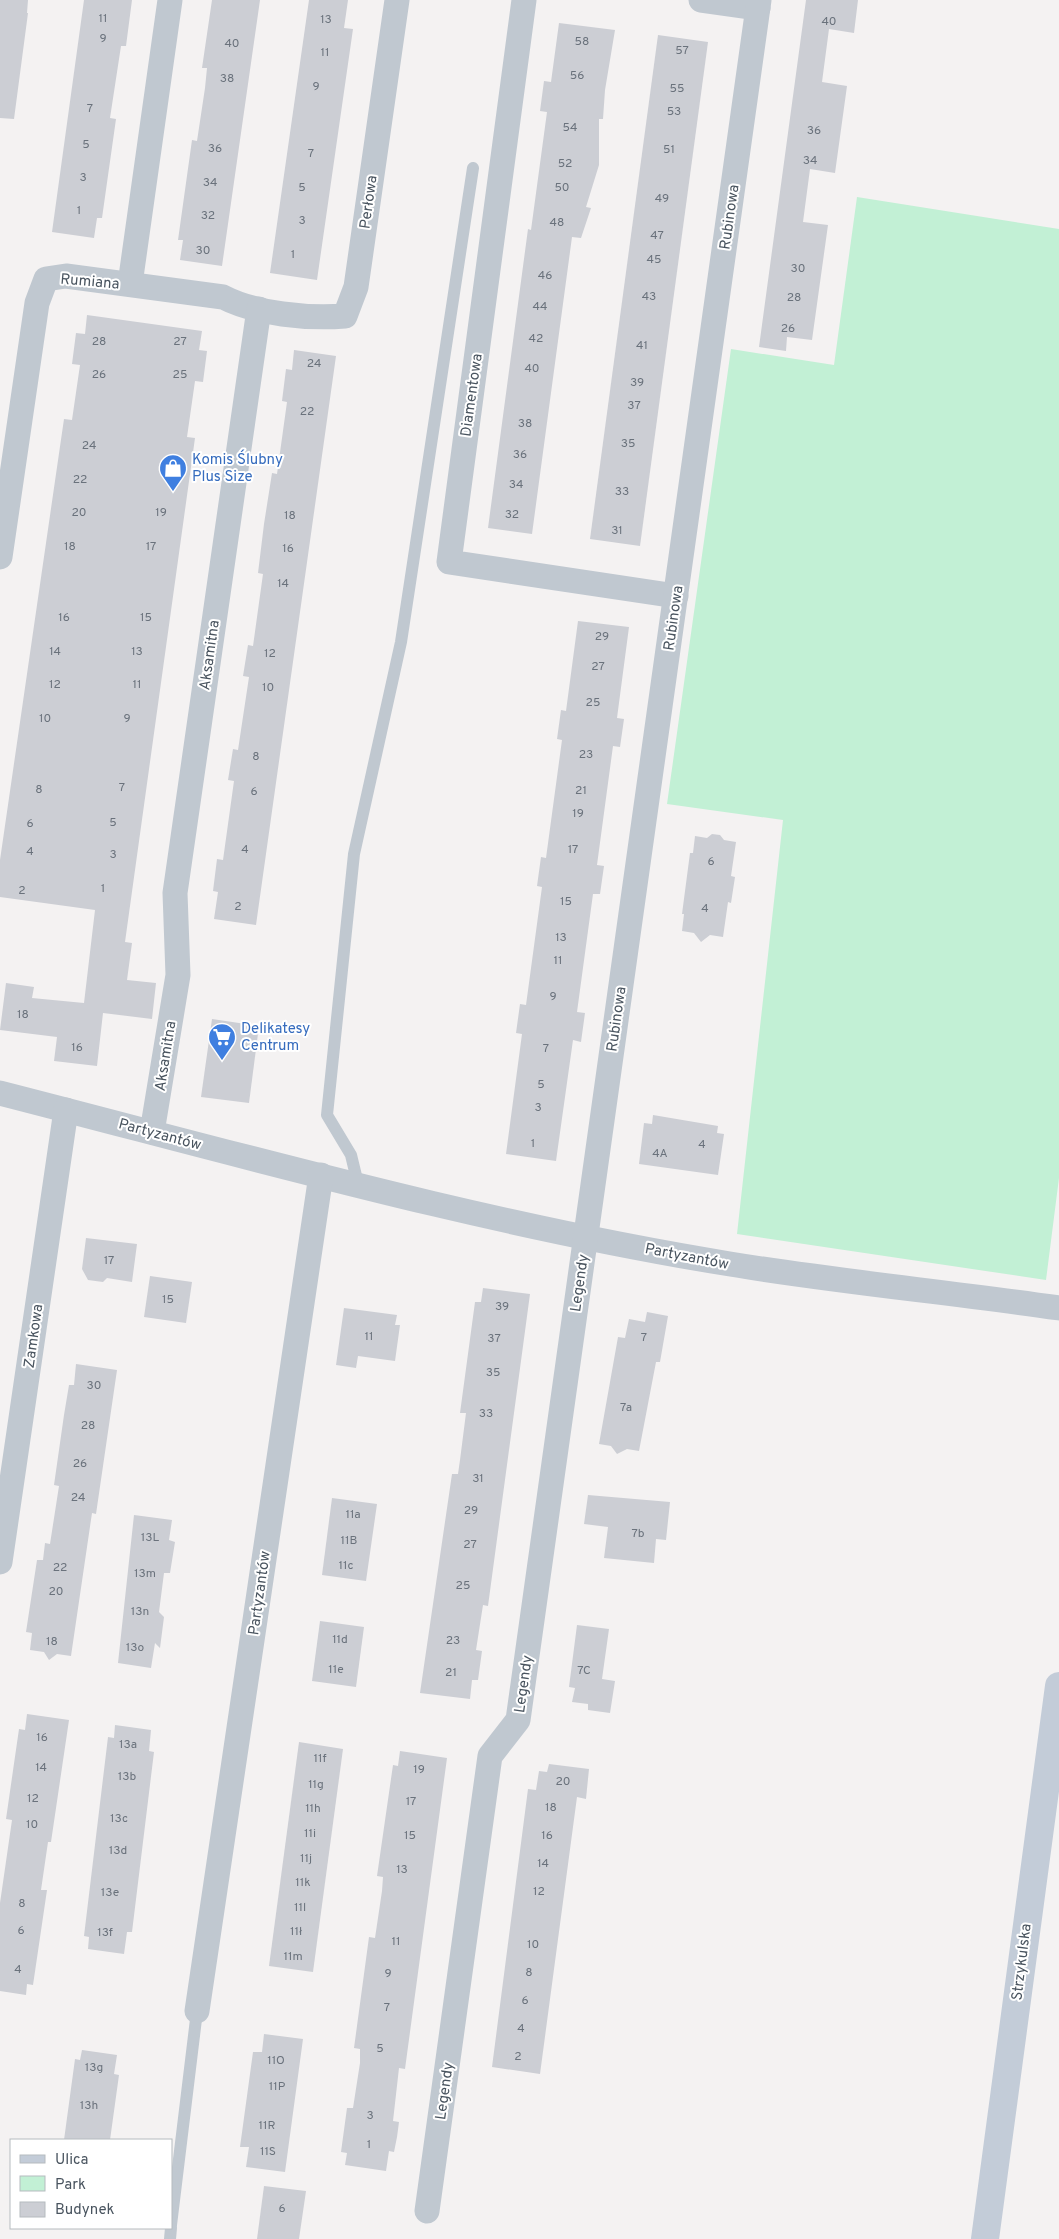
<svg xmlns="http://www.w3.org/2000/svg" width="1059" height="2239" font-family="Overpass,sans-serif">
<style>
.green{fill:#c2f0d5}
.building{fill:#ccced4}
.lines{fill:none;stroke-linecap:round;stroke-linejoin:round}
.lane{stroke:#c0c8d0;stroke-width:12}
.street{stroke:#c0c8d0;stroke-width:25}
.secondary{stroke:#c3ccd8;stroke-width:28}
.labels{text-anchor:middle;stroke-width:4;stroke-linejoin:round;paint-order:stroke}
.number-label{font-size:12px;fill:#6a727c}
.street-label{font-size:15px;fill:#49545f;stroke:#fff}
.shop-label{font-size:15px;fill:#366cbe;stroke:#fff;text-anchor:start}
</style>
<rect width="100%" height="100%" fill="#f4f2f2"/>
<!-- green -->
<path class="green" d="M857,197L1059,229V1178L1046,1280L737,1234L783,820L667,804L731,349L834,365Z"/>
<!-- building -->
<g class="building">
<path d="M0,0H28L27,13H28L14,119L0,118Z"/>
<path d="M84,0H132L126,46H121L110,118L116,119L102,218H97L94,238L52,232Z"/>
<path d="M212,0H260L222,266L180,260L183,240H178L192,140L197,141L205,88L207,68H202Z"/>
<path d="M309,0H348L344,28L353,29L317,280L270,273Z"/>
<path d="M806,0H858L854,33L829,29L822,82L847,86L835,173L810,169L803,222L828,225L812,340L787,337L786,351L759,347Z"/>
<path d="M559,23L615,30L605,90L603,119H599V165L586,207L591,208L581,238L572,237L532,534L488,528L528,229L531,230L547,112L540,111L544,81L551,82Z"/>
<path d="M658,35L708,42L640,546L590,539Z"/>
<path d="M87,315L202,331L199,350L207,351L203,382L195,381L187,437L195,438L125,942L132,943L127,980L156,983L152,1019L103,1013L97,1066L54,1061L57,1037L0,1030L6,983L34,987L32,998L84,1003L95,910L0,897V860L64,419L72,420L80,365L72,364L76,333L85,334Z"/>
<path d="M294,350L336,356L256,925L214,919L218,892L213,891L217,859L223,860L234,781L228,780L233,749L238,750L241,730L249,677L243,676L248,645L253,646L263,574L258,573L264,524L272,473L277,474L287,402L282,401L286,369L292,370Z"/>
<path d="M578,621L629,627L617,718L624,719L620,747L613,746L597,865L604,866L600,894H593L577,1012L585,1013L581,1042L573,1040L556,1161L506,1154L522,1034L516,1033L520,1004L526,1005L542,887L537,886L541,857L546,858L562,740L557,739L561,710L566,711Z"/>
<path d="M712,834L720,835L724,840L736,842L731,876L735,877L731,903L728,902L723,937L710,935L701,942L694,933L682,931L684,914H682L690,853H693L695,836L707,838Z"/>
<path d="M212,1019L259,1026L249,1103L201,1097Z"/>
<path d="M653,1115L718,1126L717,1133L724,1134L718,1175L639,1164L644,1123L652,1124Z"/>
<path d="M86,1238L137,1244L132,1282L107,1278L103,1282L88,1280L82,1269Z"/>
<path d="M150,1276L192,1282L186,1323L144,1317Z"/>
<path d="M483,1288L530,1294L488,1606L483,1605L476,1650L482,1651L478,1680H472L470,1699L420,1693L452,1474H458L460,1460L466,1413H460L475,1302H481Z"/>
<path d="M344,1308L397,1315L395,1325H400L395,1361L358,1356L356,1368L336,1365Z"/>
<path d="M647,1312L668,1316L660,1362H656L639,1451L627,1449L617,1454L611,1446L599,1444L618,1337L625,1338L629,1319L645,1322Z"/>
<path d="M76,1364L117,1370L96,1514L92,1513L71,1656L57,1654L49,1660L44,1652L30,1650L32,1633L26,1632L37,1560H43L45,1543L50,1544L59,1486L54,1485L64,1415L69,1385H74Z"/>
<path d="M588,1495L670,1502L666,1540L656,1539L654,1563L604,1558L608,1527L584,1524Z"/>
<path d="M332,1498L377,1504L366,1581L322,1575Z"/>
<path d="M134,1515L172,1520L169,1540L175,1542L170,1573H164L159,1612L164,1617L160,1648L155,1643L151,1668L118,1663Z"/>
<path d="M320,1621L364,1627L356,1687L312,1681Z"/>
<path d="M577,1625L609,1629L602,1679L615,1681L610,1713L588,1710V1704L572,1702L575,1688L569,1687Z"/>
<path d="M27,1714L69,1720L51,1842H48L41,1890H47L33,1985L27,1984L26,1995L0,1991V1903L12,1820L6,1819L19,1729L25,1730Z"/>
<path d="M115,1725L151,1730L149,1751L154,1752L132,1932H127L124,1954L88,1949L89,1937L84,1936L108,1737L114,1738Z"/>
<path d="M299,1742L343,1749L313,1972L269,1966Z"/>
<path d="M400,1751L447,1758L405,2069L399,2068L393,2121L399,2122L397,2137L394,2152L389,2151L386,2171L345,2165L347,2153L341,2152L347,2108H353L360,2063V2049L354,2048L369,1937L375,1938L382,1891L383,1877L377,1876L393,1765L398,1766Z"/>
<path d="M549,1764L589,1769L586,1799L577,1797L540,2074L492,2067L528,1789L536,1790L539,1771L547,1772Z"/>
<path d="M264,2034L303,2039L285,2172L246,2167L249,2147H240L253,2052H262Z"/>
<path d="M82,2050L117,2055L114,2074L119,2075L110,2140H64L75,2059L80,2060Z"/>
<path d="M264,2186L306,2191L299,2239H257Z"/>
</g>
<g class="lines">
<!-- lane -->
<g class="lane">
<path d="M358,1184L351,1155L327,1115L354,854L401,642L473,168"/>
<path d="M171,2225L197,2011"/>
<path d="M170,2239L171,2228"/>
</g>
<!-- street -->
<g class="street">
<path d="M524,0L449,562L676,596"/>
<path d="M701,0L758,8"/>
<path d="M130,284L170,0"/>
<path d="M0,557L37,303L46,279L66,276L223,297C256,314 308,319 345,316L356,287L397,0"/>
<path d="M0,1093C242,1155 483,1224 730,1264C839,1282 950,1292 1059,1308"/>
<path d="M152,1132L178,975L175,893L259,309"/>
<path d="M0,1562L66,1110"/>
<path d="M197,2011L321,1175"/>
<path d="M427,2211L490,1756L518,1720L759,0"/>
</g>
<!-- secondary -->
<path class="secondary" d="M985,2239L1059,1686"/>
</g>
<!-- icons -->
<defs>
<g id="shop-pin" transform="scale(1.4375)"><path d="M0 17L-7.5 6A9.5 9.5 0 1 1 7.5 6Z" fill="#3f7fe0" stroke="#fff"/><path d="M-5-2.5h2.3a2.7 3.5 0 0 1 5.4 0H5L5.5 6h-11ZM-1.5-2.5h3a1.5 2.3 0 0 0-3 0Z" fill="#fff"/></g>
<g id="supermarket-pin" transform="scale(1.4375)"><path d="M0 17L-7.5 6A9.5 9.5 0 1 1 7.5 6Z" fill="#3f7fe0" stroke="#fff"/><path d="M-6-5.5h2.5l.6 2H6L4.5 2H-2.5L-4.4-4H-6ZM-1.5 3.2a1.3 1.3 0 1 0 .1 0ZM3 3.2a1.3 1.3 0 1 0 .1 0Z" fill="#fff"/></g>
</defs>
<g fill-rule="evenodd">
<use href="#shop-pin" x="173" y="468"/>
<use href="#supermarket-pin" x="222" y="1037"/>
</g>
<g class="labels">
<!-- number labels -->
<g class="number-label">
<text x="103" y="22">11</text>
<text x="326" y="23">13</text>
<text x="829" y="25">40</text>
<text x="103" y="42">9</text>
<text x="582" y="45">58</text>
<text x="232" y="47">40</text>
<text x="682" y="54">57</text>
<text x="325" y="56">11</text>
<text x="577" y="79">56</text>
<text x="227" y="82">38</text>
<text x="316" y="90">9</text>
<text x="677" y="92">55</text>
<text x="90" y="112">7</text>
<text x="674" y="115">53</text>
<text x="570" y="131">54</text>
<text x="814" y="134">36</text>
<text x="86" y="148">5</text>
<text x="215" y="152">36</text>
<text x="669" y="153">51</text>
<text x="311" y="157">7</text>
<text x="810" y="164">34</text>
<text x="565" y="167">52</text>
<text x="83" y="181">3</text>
<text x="210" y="186">34</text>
<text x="302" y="191">5</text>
<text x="562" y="191">50</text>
<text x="662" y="202">49</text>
<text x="79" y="214">1</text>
<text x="208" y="219">32</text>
<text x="302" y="224">3</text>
<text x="557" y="226">48</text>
<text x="657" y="239">47</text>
<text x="203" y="254">30</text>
<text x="293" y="258">1</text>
<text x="654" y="263">45</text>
<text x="798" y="272">30</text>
<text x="545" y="279">46</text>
<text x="649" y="300">43</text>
<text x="794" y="301">28</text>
<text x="540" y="310">44</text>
<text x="788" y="332">26</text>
<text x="536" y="342">42</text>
<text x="99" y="345">28</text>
<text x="180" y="345">27</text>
<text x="642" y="349">41</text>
<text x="314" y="367">24</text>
<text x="532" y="372">40</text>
<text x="99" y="378">26</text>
<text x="180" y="378">25</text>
<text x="637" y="386">39</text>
<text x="634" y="409">37</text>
<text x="307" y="415">22</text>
<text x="525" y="427">38</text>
<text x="628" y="447">35</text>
<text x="89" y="449">24</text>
<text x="520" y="458">36</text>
<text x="80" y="483">22</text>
<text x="516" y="488">34</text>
<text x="622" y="495">33</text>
<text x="79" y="516">20</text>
<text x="161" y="516">19</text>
<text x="512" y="518">32</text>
<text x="290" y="519">18</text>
<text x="617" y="534">31</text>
<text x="70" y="550">18</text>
<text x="151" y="550">17</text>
<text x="288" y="552">16</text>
<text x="283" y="587">14</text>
<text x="64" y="621">16</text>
<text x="146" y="621">15</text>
<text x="602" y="640">29</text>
<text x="55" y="655">14</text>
<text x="137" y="655">13</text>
<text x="270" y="657">12</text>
<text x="598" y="670">27</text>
<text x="55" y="688">12</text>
<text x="137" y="688">11</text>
<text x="268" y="691">10</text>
<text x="593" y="706">25</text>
<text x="45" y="722">10</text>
<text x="127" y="722">9</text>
<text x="586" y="758">23</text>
<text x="256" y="760">8</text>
<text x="122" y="791">7</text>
<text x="39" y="793">8</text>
<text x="581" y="794">21</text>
<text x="254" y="795">6</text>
<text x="578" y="817">19</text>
<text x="113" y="826">5</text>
<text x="30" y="827">6</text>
<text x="245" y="853">4</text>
<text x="573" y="853">17</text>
<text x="30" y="855">4</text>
<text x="113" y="858">3</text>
<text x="711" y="865">6</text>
<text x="103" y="892">1</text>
<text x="22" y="894">2</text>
<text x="566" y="905">15</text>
<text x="238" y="910">2</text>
<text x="705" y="912">4</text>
<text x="561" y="941">13</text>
<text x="558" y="964">11</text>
<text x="553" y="1000">9</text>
<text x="23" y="1018">18</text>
<text x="77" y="1051">16</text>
<text x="546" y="1052">7</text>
<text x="541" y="1088">5</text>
<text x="538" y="1111">3</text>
<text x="533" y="1147">1</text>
<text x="702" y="1148">4</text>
<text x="660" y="1157">4A</text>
<text x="109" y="1264">17</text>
<text x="168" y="1303">15</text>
<text x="502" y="1310">39</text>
<text x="369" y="1340">11</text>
<text x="644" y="1341">7</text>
<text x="494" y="1342">37</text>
<text x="493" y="1376">35</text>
<text x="94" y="1389">30</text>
<text x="626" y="1411">7a</text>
<text x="486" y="1417">33</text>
<text x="88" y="1429">28</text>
<text x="80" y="1467">26</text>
<text x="478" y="1482">31</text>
<text x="78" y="1501">24</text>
<text x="471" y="1514">29</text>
<text x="353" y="1518">11a</text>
<text x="638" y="1537">7b</text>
<text x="150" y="1541">13L</text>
<text x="349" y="1544">11B</text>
<text x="470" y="1548">27</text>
<text x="346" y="1569">11c</text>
<text x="60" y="1571">22</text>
<text x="145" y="1577">13m</text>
<text x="463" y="1589">25</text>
<text x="56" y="1595">20</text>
<text x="140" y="1615">13n</text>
<text x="340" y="1643">11d</text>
<text x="453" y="1644">23</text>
<text x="52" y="1645">18</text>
<text x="135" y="1651">13o</text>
<text x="336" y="1673">11e</text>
<text x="584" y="1674">7C</text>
<text x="451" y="1676">21</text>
<text x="42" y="1741">16</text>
<text x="128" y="1748">13a</text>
<text x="320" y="1762">11f</text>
<text x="41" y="1771">14</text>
<text x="419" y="1773">19</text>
<text x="127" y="1780">13b</text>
<text x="563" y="1785">20</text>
<text x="316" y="1788">11g</text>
<text x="33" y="1802">12</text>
<text x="411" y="1805">17</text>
<text x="551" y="1811">18</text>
<text x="313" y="1812">11h</text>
<text x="119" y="1822">13c</text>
<text x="32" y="1828">10</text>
<text x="310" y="1837">11i</text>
<text x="410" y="1839">15</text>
<text x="547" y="1839">16</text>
<text x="118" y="1854">13d</text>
<text x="306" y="1862">11j</text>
<text x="543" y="1867">14</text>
<text x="402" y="1873">13</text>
<text x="303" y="1886">11k</text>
<text x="539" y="1895">12</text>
<text x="110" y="1896">13e</text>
<text x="22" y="1907">8</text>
<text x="300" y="1911">11l</text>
<text x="21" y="1934">6</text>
<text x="296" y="1935">11ł</text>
<text x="105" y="1936">13f</text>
<text x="396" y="1945">11</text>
<text x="533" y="1948">10</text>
<text x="293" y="1960">11m</text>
<text x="18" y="1973">4</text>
<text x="529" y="1976">8</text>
<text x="388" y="1977">9</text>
<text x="525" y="2004">6</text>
<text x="387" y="2011">7</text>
<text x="521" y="2032">4</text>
<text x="380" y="2052">5</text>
<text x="518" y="2060">2</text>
<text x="276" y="2064">11O</text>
<text x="94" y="2071">13g</text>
<text x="277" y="2090">11P</text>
<text x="89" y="2109">13h</text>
<text x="370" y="2119">3</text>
<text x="267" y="2129">11R</text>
<text x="369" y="2148">1</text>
<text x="268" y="2155">11S</text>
<text x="282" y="2212">6</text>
</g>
<!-- street labels -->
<g class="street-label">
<text transform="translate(368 202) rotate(-82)" y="5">Perłowa</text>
<text transform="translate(729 217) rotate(-82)" y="5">Rubinowa</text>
<text transform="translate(90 281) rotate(5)" y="5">Rumiana</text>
<text transform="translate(471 395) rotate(-82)" y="5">Diamentowa</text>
<text transform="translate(673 618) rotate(-82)" y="5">Rubinowa</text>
<text transform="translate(209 655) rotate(-82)" y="5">Aksamitna</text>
<text transform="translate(616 1019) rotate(-82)" y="5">Rubinowa</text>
<text transform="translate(165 1056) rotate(-81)" y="5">Aksamitna</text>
<text transform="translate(160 1134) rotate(15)" y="5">Partyzantów</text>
<text transform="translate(687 1256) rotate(11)" y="5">Partyzantów</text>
<text transform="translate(579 1283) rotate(-82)" y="5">Legendy</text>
<text transform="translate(33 1336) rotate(-82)" y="5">Zamkowa</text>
<text transform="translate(259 1593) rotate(-82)" y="5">Partyzantów</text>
<text transform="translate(523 1684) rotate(-82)" y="5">Legendy</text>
<text transform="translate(1021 1962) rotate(-83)" y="5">Strzykulska</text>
<text transform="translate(444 2091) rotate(-82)" y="5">Legendy</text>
</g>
<!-- shop labels -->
<g class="shop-label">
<text x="192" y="464">Komis Ślubny<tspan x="192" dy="17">Plus Size</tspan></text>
<text x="241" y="1033">Delikatesy<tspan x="241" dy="17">Centrum</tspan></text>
</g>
</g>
<!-- legend -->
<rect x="10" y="2139" width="162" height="90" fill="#ffffff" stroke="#b6bbbf"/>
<rect x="20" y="2155" width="25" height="8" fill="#c3ccd8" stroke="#b6bbbf"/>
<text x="55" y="2164" font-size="15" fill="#49545f">Ulica</text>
<rect x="20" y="2176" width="25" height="15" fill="#c2f0d5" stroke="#b6bbbf"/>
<text x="55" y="2189" font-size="15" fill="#49545f">Park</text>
<rect x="20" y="2202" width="25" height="15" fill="#ccced4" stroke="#b6bbbf"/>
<text x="55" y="2214" font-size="15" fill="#49545f">Budynek</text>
</svg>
